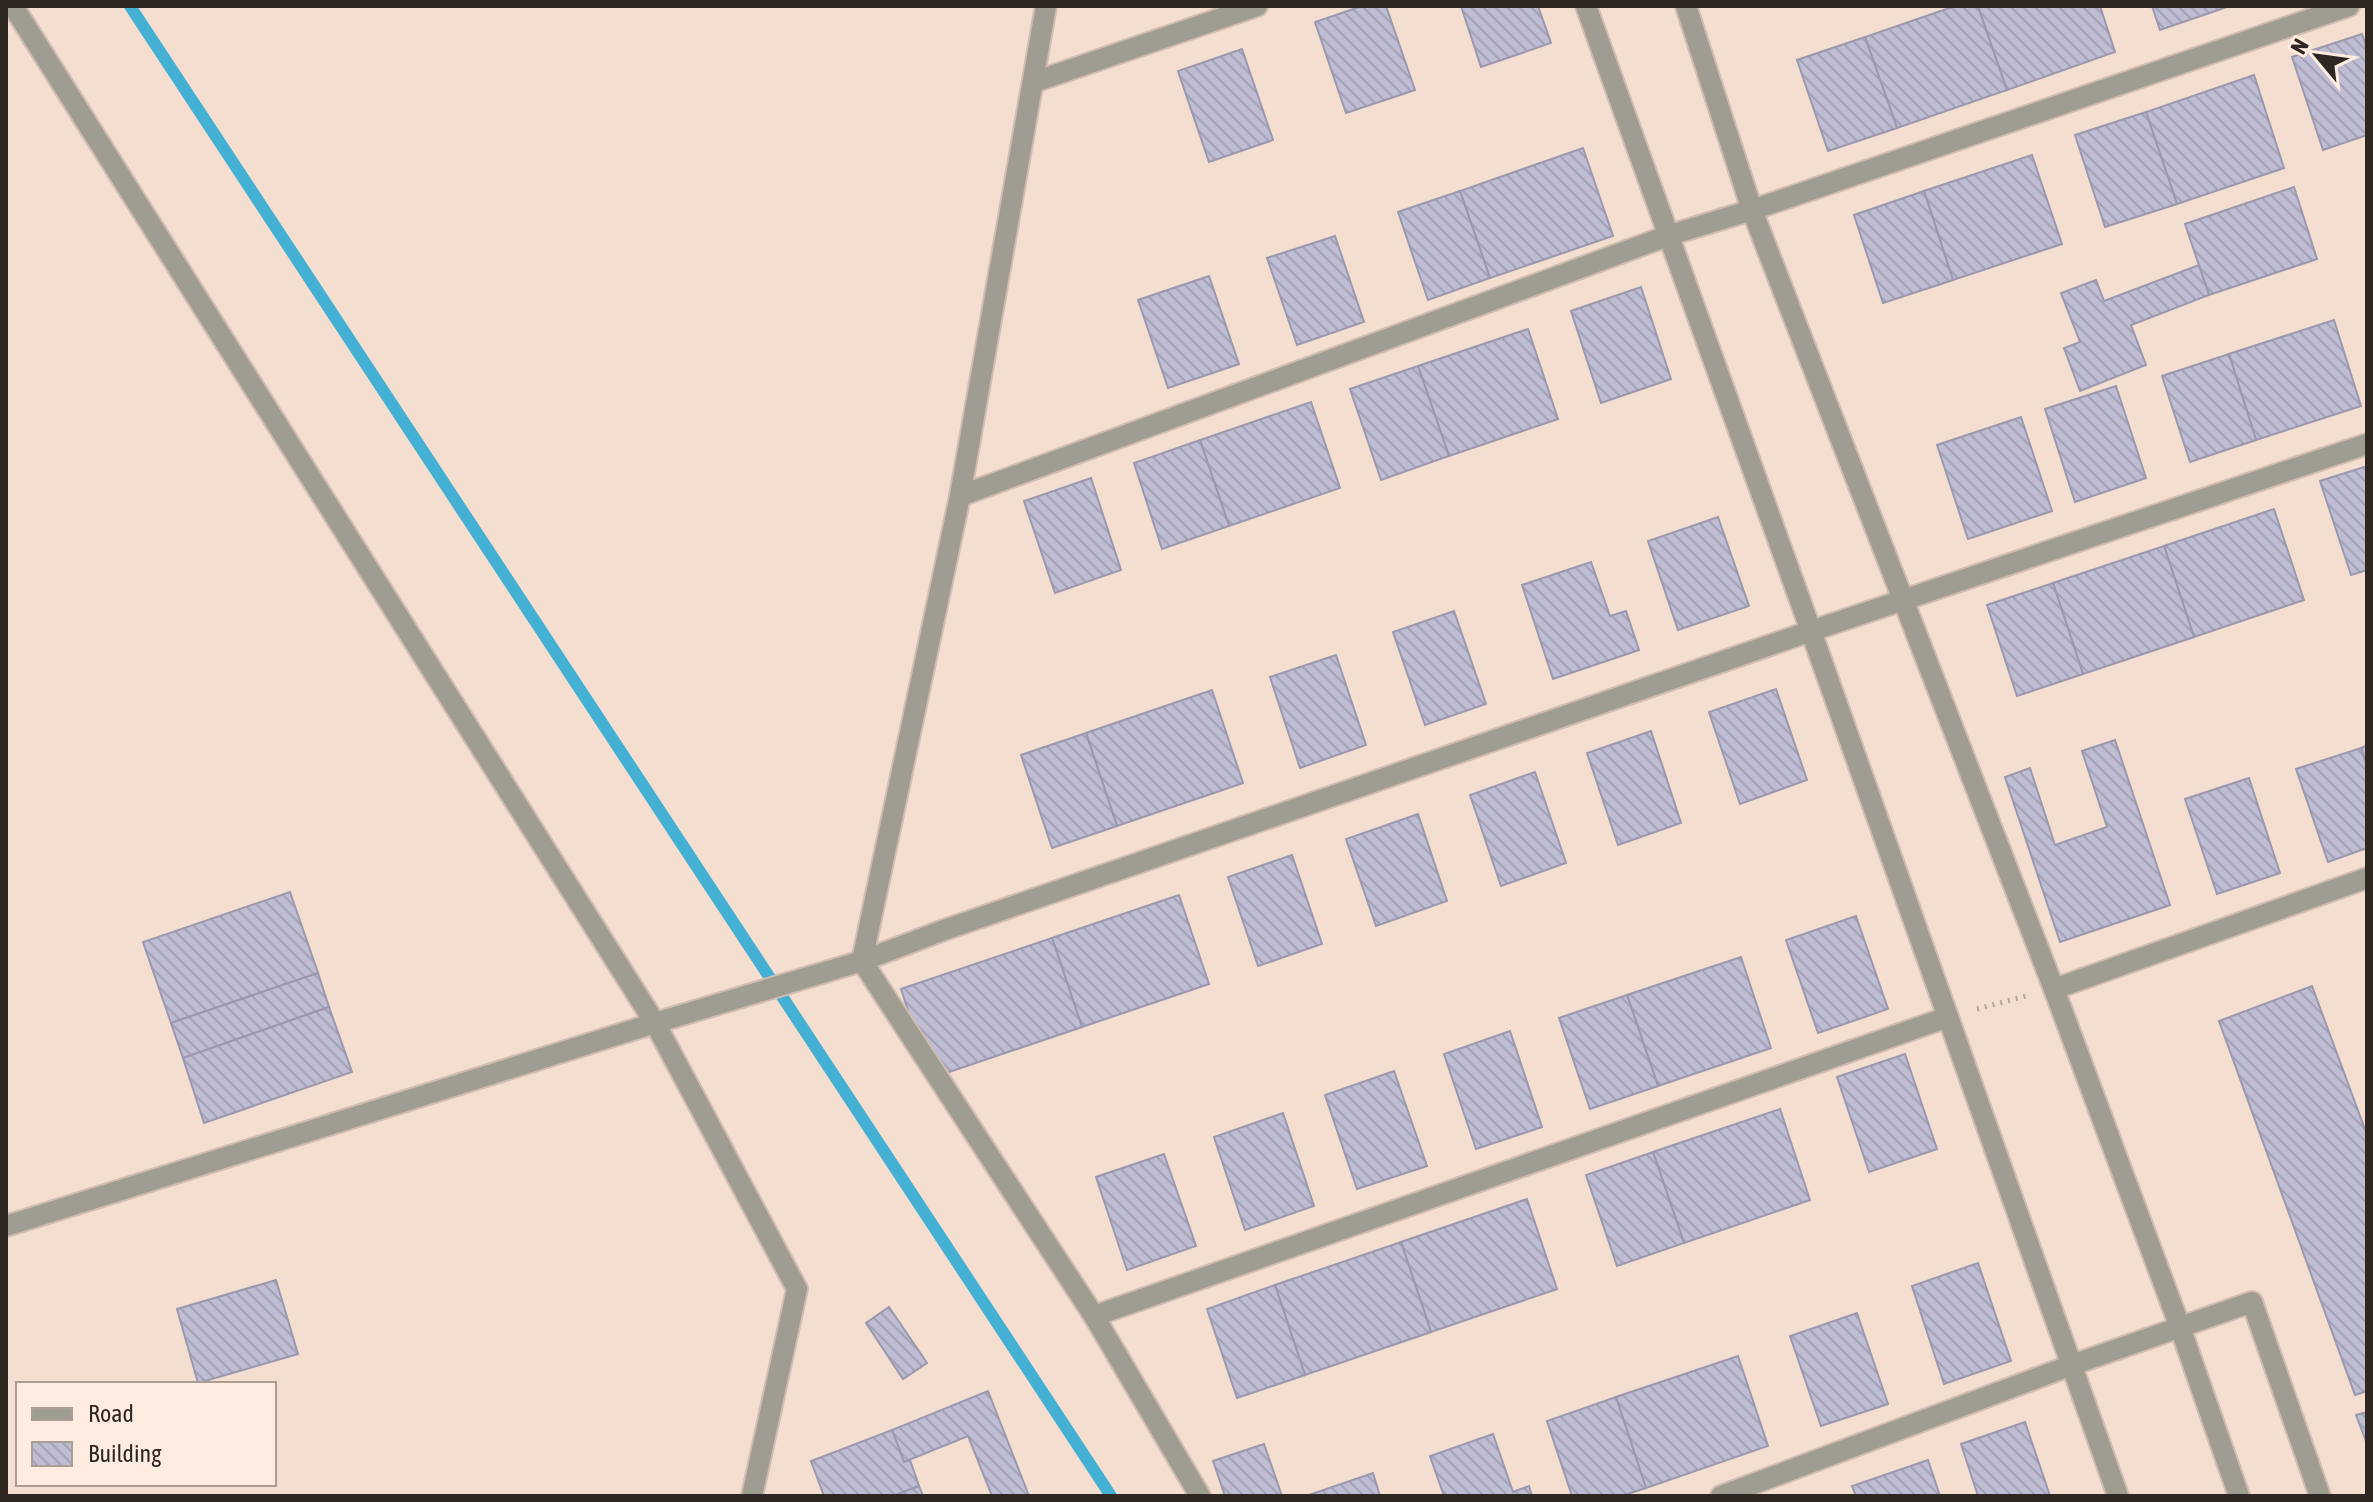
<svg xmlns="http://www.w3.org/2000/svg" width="2373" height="1502" font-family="'Asap Condensed',sans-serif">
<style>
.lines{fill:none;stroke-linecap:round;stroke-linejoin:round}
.stream{stroke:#43b0d4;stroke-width:12}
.building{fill:url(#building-back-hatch);stroke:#9a98ae;stroke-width:2}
.minor-casing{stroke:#d0bdb0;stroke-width:24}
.path{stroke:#b6a498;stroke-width:5;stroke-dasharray:2 6;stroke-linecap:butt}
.minor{stroke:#9f9c92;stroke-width:20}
</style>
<defs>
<pattern id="building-back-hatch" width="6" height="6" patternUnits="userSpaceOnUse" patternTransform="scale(2)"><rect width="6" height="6" fill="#bfbdd3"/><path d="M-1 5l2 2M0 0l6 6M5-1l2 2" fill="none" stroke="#a4a2b5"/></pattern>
</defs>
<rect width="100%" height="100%" fill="#f4decf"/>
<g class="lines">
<!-- stream -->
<path class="stream" d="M130,6L1111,1496"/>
</g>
<!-- building -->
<g class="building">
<path d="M1362,6H1386L1415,90L1346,113L1315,22Z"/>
<path d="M1461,6H1538L1551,43L1481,67Z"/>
<path d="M1955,6H1978L2007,90L1897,128L1865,37Z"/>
<path d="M1978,6H2100L2115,52L2007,90Z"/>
<path d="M2152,6H2227V7L2160,30Z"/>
<path d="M2362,34L2367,48V135L2323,150L2292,57Z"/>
<path d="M1865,37L1897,128L1828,151L1797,60Z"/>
<path d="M1242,49L1273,140L1209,162L1178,71Z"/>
<path d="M2254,75L2284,168L2177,204L2146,112Z"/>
<path d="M2146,112L2177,204L2105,227L2075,135Z"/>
<path d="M1583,148L1613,236L1490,278L1460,191Z"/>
<path d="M2032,155L2062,244L1953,280L1924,191Z"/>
<path d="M2294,187L2317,259L2209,295L2185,224Z"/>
<path d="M1460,191L1490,278L1428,300L1398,212Z"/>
<path d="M1924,191L1953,280L1883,303L1854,215Z"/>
<path d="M1335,236L1364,322L1297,345L1267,258Z"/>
<path d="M2199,265L2209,295L2131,325L2146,365L2080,391L2064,348L2080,342L2061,293L2096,280L2104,301Z"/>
<path d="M1209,276L1239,364L1168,388L1138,300Z"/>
<path d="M1641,287L1671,379L1601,403L1571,311Z"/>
<path d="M2334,320L2361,406L2256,440L2229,354Z"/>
<path d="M1528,329L1558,419L1449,456L1418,366Z"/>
<path d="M2229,354L2256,440L2190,462L2162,376Z"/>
<path d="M1418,366L1449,456L1381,480L1350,389Z"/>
<path d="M2116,386L2146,478L2075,502L2045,409Z"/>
<path d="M1311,402L1340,488L1229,526L1200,440Z"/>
<path d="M2021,417L2052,511L1968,539L1937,445Z"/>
<path d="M1200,440L1229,526L1162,549L1134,463Z"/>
<path d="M2367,466V570L2351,575L2320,481Z"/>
<path d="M1091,478L1121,570L1055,593L1024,501Z"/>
<path d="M2274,509L2304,600L2194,637L2164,546Z"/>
<path d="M1718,517L1749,606L1678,630L1648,541Z"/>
<path d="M2164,546L2194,637L2083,674L2053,583Z"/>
<path d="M1591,562L1610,616L1626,611L1639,650L1553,679L1522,585Z"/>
<path d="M2053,583L2083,674L2017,696L1987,605Z"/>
<path d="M1454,611L1486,704L1425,725L1393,632Z"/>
<path d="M1336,655L1366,745L1300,768L1270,677Z"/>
<path d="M1776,689L1807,780L1740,804L1709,712Z"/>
<path d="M1212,690L1243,783L1117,826L1086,733Z"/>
<path d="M1651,731L1681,823L1618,845L1587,753Z"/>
<path d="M1086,733L1117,826L1052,848L1021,755Z"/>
<path d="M2115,740L2170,905L2060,942L2005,777L2030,768L2055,845L2107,827L2082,751Z"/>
<path d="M2367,745V767L2361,748Z"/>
<path d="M2361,748L2367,767V848L2328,862L2296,769Z"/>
<path d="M1535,772L1566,863L1501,886L1470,795Z"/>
<path d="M2249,778L2280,873L2217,894L2185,799Z"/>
<path d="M1418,814L1447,901L1376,926L1346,839Z"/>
<path d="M1292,855L1322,944L1258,966L1228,877Z"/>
<path d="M290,892L318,973L171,1023L143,942Z"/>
<path d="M1179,895L1209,984L1082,1027L1052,938Z"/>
<path d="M1856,916L1888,1009L1818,1033L1786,940Z"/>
<path d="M1052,938L1082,1027L946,1073L916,1036L901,989Z"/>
<path d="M1741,957L1771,1048L1658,1086L1627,995Z"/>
<path d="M318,973L329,1007L183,1058L171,1023Z"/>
<path d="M2312,986L2367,1135V1391L2355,1395L2219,1021Z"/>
<path d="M1627,995L1658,1086L1590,1109L1559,1018Z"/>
<path d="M329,1007L352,1072L204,1123L183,1058Z"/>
<path d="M1510,1031L1542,1127L1476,1149L1444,1054Z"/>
<path d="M1905,1054L1937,1149L1869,1172L1837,1077Z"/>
<path d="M1394,1071L1427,1166L1357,1189L1325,1095Z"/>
<path d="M1780,1109L1810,1200L1684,1243L1653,1152Z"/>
<path d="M1283,1113L1314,1206L1245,1230L1214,1137Z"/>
<path d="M1653,1152L1684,1243L1617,1266L1586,1175Z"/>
<path d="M1164,1154L1196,1246L1127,1270L1096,1177Z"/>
<path d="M1527,1199L1557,1289L1431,1332L1401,1242Z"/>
<path d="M1401,1242L1431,1332L1305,1375L1275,1285Z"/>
<path d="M1978,1263L2011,1361L1944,1384L1912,1286Z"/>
<path d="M276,1280L298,1354L198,1383L177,1309Z"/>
<path d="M1275,1285L1305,1375L1237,1398L1207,1309Z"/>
<path d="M889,1307L927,1363L903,1379L866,1323Z"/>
<path d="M1857,1313L1888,1404L1821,1426L1790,1336Z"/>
<path d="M1738,1356L1768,1446L1646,1488L1616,1397Z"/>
<path d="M988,1391L1029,1496H992L968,1436L904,1462L892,1430Z"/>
<path d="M1616,1397L1646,1488L1621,1496H1572L1547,1421Z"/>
<path d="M2367,1412V1444L2356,1415Z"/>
<path d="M2025,1422L2050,1496H1978L1961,1444Z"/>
<path d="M892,1430L904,1462L910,1460L919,1486L893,1496H824L811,1461Z"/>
<path d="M1493,1434L1513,1492L1529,1486L1532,1496H1444L1430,1456Z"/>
<path d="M1264,1444L1282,1496H1225L1213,1461Z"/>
<path d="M1928,1460L1940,1496H1856L1852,1486Z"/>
<path d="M1373,1473L1380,1496H1306Z"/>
<path d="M919,1486L923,1496H893Z"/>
</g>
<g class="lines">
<!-- minor casing -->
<g class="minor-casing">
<g id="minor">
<path d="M13,6L655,1023L797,1289L752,1496"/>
<path d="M1046,6L960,496L862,961L1094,1316L1200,1496"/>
<path d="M1586,6L1811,631L2118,1496"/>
<path d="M1686,6L1752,210L2054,989L2180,1327L2239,1496"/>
<path d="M1034,82L1257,6"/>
<path d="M960,496L1670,235L1752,210L2349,6"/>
<path d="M2054,989L2367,878"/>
<path d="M6,1226L655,1023L862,961L944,930L1811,631L2367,444"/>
<path d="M1094,1316L1948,1017"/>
<path d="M1721,1496L2072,1365L2252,1302L2320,1496"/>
</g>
</g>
<!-- path -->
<path class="path" d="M1977,1009L2026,996"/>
<!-- minor -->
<use href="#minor" class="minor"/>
</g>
<!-- border -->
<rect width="2373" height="1502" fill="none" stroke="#2e2621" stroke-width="16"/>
<!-- legend -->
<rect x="16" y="1382" width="260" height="104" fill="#feece0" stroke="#ab9d94" stroke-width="2"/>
<rect x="32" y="1408" width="40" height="12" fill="#9f9c92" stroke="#ab9d94" stroke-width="2"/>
<text x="88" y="1422" font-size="24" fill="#2e2621">Road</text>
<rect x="32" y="1442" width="40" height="24" fill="url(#building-back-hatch)" stroke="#ab9d94" stroke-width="2"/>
<text x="88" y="1462" font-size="24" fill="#2e2621">Building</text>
<!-- north arrow -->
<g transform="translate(2317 56) rotate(299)" stroke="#feece0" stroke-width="6" paint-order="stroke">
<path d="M0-6L14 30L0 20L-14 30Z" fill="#2e2621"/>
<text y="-12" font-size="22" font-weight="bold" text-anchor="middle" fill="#2e2621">N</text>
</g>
</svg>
